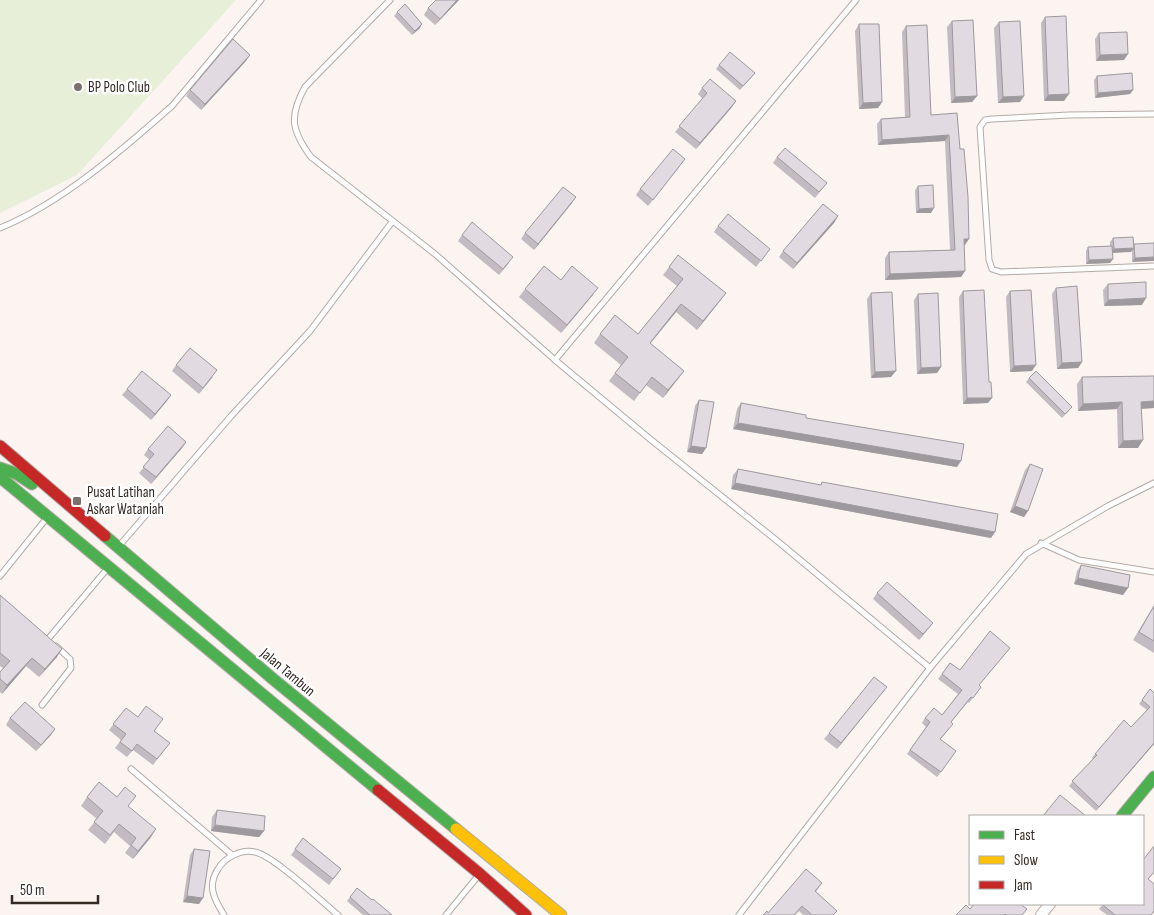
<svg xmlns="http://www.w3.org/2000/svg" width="1154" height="915" font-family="'Sofia Sans Condensed',sans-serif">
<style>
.green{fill:#e8efd9}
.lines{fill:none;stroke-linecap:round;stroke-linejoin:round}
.lane-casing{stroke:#b3aba7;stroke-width:7}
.street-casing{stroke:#b3aba7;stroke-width:12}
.fast-casing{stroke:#b3aba7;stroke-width:13}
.slow-casing{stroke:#b3aba7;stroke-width:13}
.jam-casing{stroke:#b3aba7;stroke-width:13}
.lane{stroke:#fefdfd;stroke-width:5}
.street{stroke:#fefdfd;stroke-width:10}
.fast{stroke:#4caf50;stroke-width:11}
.slow{stroke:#ffc107;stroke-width:11}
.jam{stroke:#c62828;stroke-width:11}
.wall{fill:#c2bbc1}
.shaded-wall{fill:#9e999d}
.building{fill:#e1dae0;stroke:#9e999d}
.poi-dot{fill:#7a716c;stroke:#fff;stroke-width:2}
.labels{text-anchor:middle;stroke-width:5;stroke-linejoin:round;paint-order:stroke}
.poi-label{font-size:15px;fill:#352b25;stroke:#fff;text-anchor:start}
.street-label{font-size:15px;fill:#352b25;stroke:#fff}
</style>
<rect width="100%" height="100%" fill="#fbf4f1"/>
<!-- green -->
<path class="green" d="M0,0H236L77,175L0,213Z"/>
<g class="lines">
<!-- lane casing -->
<g class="lane-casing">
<g id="lane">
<path d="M390,0L305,87C289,116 291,130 311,157L435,254L555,360L650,439L781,544L930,668"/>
<path d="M1154,114L1069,115L992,119L985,120L980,127L989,260L992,269L1001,272L1154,266"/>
<path d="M0,228C62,203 122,150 172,106L261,0"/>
<path d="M555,360L856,0"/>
<path d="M1041,543L1079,560L1154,572"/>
<path d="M119,546L232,415L310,331L392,222"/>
<path d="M0,576L46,519"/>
<path d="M48,639L107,569"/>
<path d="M42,705L71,668L70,659L56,646"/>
<path d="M131,769L232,855"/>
<path d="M224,915C214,899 207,886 218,869C225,857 241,849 255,852C274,856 321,901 338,915"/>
<path d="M446,915L478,876"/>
<path d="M739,915L930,668L1026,554L1108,506L1154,483"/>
</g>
</g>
<!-- street casing -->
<g class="street-casing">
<path id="street" d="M1041,915L1050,904"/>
</g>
<!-- fast casing -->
<g class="fast-casing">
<g id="fast">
<path d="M0,468L17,474L32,484"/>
<path d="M0,477L378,790"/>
<path d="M105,536L273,679L456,829"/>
<path d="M1122,816L1154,777"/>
</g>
</g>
<!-- slow casing -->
<g class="slow-casing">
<path id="slow" d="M456,829L561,915"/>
</g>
<!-- jam casing -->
<g class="jam-casing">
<g id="jam">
<path d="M0,446L105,536"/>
<path d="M378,790L480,874L526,915"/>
</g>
</g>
<!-- lane -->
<use href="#lane" class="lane"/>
<!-- street -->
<use href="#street" class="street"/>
<!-- fast -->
<use href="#fast" class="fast"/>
<!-- slow -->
<use href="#slow" class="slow"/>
<!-- jam -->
<use href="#jam" class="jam"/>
</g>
<!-- wall -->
<g class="wall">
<path d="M459,0L435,25L424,15L428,8Z"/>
<path d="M397,12L420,28L412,35L394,16Z"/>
<path d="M1045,17L1064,101H1044L1041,23Z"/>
<path d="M952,21L977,96L972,102L951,103L947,27Z"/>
<path d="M999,22L1020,102L998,103L994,28Z"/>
<path d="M859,24L882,102L878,108L859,109L855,31Z"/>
<path d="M906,26L931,115L957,113L965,245H964L965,271L961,277L885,280V258L889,252L950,250L945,141L878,145L877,124L881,119L905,117L902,32Z"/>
<path d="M1099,33L1124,60L1096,61L1095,39Z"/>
<path d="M246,61L201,110L186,96L190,90Z"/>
<path d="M719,65L752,77L740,90L716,69Z"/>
<path d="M1097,76L1133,90L1130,94L1095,98L1094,80Z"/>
<path d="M702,88L736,101L732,107L696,149L675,132L703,99L698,94Z"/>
<path d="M777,157L827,183L815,198L773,163Z"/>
<path d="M681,165L648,206L636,195L640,189Z"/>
<path d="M918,186L931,213H916L915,190Z"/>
<path d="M572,203L534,250L521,239L525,233Z"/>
<path d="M838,216L834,223L793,269L779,257L783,251Z"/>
<path d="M718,226L770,249L756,267L714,232Z"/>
<path d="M462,235L509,263L499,275L458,241Z"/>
<path d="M1113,238L1134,245L1154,243L1132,262V251L1112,253L1113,259L1110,263L1086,264V251L1088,247L1110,246V242Z"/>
<path d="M669,267L726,293L697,330L676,312L650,344L684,371L663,398L646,385L634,401L609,381L621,365L594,343L600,334H638L677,286L663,275Z"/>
<path d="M561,280L592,296L561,333L519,297L525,289Z"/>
<path d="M1108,284L1142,305L1104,306L1103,290Z"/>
<path d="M1056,288L1082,362L1078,368L1057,369L1052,294Z"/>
<path d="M963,291L988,403L963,404L959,297Z"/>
<path d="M1010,291L1032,371L1010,372L1006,297Z"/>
<path d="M871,293L891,377L871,378L867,299Z"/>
<path d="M918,294L941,367L937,373L917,374L914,300Z"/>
<path d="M176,365L213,377L199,394L172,371Z"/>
<path d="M1154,376V408L1142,409L1138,448H1118L1117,409L1078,411L1077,384L1082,377Z"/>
<path d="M1029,378L1069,411L1062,418L1026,382Z"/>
<path d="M127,389L171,395L151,420L122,395Z"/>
<path d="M699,400L706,448L702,454L687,452L695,406Z"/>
<path d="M741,403L806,418L957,467L733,429L737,409Z"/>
<path d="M186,442L182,448L151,484L139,473L150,460L144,455L148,449Z"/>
<path d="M1030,464L1028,511L1024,517L1010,512L1025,470Z"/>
<path d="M738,469L820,485L822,482L991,538L731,489L733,475Z"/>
<path d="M1081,565L1128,588L1123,595L1074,584L1077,571Z"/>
<path d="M877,593L933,623L919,640L873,599Z"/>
<path d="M0,595L57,657L39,677L26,666L2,694L0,692V672L3,668L0,666Z"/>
<path d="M1154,605V653L1133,640Z"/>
<path d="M1010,648L979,685L981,687L969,703L968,702L951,722L949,729L940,740L956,751L937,777L907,754L926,727L922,723L925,718L942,715L958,694L938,679L950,663L960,670Z"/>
<path d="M887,687L837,749L824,739L829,733Z"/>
<path d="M1150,689L1154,693V744L1096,811L1069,786L1093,759L1092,758L1095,754L1131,727L1147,710L1139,704Z"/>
<path d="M126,708L155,731L165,749L153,765L133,750L127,757L115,748L121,740L109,730Z"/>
<path d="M10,718L51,735L36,751L6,725Z"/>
<path d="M87,797L129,807L151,837L133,859L125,853L130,846L114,832L105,844L88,830L97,819L81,806Z"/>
<path d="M217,810L264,831L259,837L211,831L212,817Z"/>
<path d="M303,838L341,869L329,885L291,855Z"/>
<path d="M1154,846V873L1148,879L1154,884V912L1151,915H1107L1099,909L1103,904H1143Z"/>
<path d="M194,849L199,904L183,902L190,855Z"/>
<path d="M822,883L816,892L834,915H803L799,911L795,915H763Z"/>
<path d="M357,888L392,915H363L347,901Z"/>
</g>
<!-- shaded-wall -->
<g class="shaded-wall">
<path d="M457,0H459L435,25L440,19Z"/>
<path d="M422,24L420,28L412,35L415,31Z"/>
<path d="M1128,54L1124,60L1096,61L1100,55Z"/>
<path d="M250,55L246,61L201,110L205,104Z"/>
<path d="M1133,90L1130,94L1095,98L1098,93Z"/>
<path d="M1069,94L1064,101H1044L1048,95Z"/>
<path d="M977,96L972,102L951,103L955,97Z"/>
<path d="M1024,96L1020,102L998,103L1003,97Z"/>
<path d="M736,101L732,107L696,149L700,143Z"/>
<path d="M882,102L878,108L859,109L863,103Z"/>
<path d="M949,135L945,141L878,145L882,140Z"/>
<path d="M576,197L572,203L534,250L538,244Z"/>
<path d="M934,208L931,213H916L919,209Z"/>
<path d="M838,216L834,223L793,269L797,263Z"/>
<path d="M964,239H969L965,245H959Z"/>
<path d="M1134,248L1131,252L1111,253L1114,249Z"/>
<path d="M1154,257V261L1132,262L1135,258Z"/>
<path d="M1113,259L1110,263L1086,264L1089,260Z"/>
<path d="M965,271L961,277L885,280L890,274Z"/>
<path d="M598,288L592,296L561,333L567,325Z"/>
<path d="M726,293L720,301L697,330L703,321Z"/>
<path d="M1146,298L1142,305L1104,306L1108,300Z"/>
<path d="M681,304L676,312L644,351L650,343Z"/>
<path d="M1082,362L1078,368L1057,369L1062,363Z"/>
<path d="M1036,365L1032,371L1010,372L1014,366Z"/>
<path d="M941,367L937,373L917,374L921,368Z"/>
<path d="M684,371L678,379L663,398L668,390Z"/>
<path d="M896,371L891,377L871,378L875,372Z"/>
<path d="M171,395L167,401L151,420L155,414Z"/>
<path d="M967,398H992L988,403L963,404Z"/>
<path d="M1154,401V408L1136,409L1141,402Z"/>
<path d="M1122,402L1117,409L1078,411L1083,404Z"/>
<path d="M738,423L961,461L957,467L733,429Z"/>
<path d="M1143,440L1138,448H1118L1123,441Z"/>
<path d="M186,442L182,448L151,484L156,477Z"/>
<path d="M691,446L706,448L702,454L687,452Z"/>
<path d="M735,483L995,532L991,538L731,489Z"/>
<path d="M1015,506L1028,511L1024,517L1010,512Z"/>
<path d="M1078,578L1128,588L1123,595L1074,584Z"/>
<path d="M933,623L928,629L919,640L923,634Z"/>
<path d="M62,649L57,657L39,677L45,669Z"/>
<path d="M32,658L26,666L2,694L7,685Z"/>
<path d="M887,687L882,693L837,749L841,743Z"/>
<path d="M55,729L51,735L36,751L41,745Z"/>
<path d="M1154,743V744L1096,811L1099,807Z"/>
<path d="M215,825L264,831L259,837L211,831Z"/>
<path d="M156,829L151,837L133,859L138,851Z"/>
<path d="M187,896L203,898L199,904L183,902Z"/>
</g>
<!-- building -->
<g class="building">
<path d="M436,0H457L440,19L428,8Z"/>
<path d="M405,4L422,24L415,31L397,12Z"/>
<path d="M1066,16L1069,94L1048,95L1045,17Z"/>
<path d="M973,20L977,96L955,97L952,21Z"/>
<path d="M1020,21L1024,96L1003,97L999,22Z"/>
<path d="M859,24H879L882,102L863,103Z"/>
<path d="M927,25L931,115L957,113L960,149H964L968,197L969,239H964L965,271L890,274L889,252L955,250L949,135L882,140L881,119L910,117L906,26Z"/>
<path d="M1127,32L1128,54L1100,55L1099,33Z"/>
<path d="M233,39L250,55L205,104L190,90Z"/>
<path d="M730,52L755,73L743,86L719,65Z"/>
<path d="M1132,73L1133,90L1098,93L1097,76Z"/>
<path d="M710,79L736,101L700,143L679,126L707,93L702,88Z"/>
<path d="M785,148L827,183L819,192L777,157Z"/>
<path d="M673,149L685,159L653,200L640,189Z"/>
<path d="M933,185L934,208L919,209L918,186Z"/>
<path d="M563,187L576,197L538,244L525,233Z"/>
<path d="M823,204L838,216L797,263L783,251Z"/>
<path d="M728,214L770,249L761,261L718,226Z"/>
<path d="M472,222L513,257L503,269L462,235Z"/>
<path d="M1133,237L1134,248L1114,249L1113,238Z"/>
<path d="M1154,243V257L1135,258L1134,244Z"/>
<path d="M1112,246L1113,259L1089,260L1088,247Z"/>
<path d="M678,255L726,293L703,321L681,304L650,343L684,371L668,390L652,377L640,393L615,373L628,357L600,334L615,315L638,334L683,279L669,267Z"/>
<path d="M544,266L561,280L572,266L598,288L567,325L525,289Z"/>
<path d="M1146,282V298L1108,300V284Z"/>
<path d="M1077,286L1082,362L1062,363L1056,288Z"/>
<path d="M984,290L989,382H991L992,398H967L963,291Z"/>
<path d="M1031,290L1036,365L1014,366L1010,291Z"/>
<path d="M892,292L896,371L875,372L871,293Z"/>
<path d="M938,293L941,367L921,368L918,294Z"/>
<path d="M190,348L217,370L203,388L176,365Z"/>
<path d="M142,371L171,395L155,414L127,389Z"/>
<path d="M1036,371L1072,407L1065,414L1029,378Z"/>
<path d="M1154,376V401L1141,402L1143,440L1123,441L1122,402L1083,404L1082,377Z"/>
<path d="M699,400L714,402L706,448L691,446Z"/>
<path d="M741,403L806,415V418L964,444L961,461L738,423Z"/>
<path d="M168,426L186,442L156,477L143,467L154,454L148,449Z"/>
<path d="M1030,464L1043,469L1028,511L1015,506Z"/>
<path d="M738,469L821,485L822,482L998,514L995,532L735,483Z"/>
<path d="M1081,565L1130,575L1128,588L1078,578Z"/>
<path d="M887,582L933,623L923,634L877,593Z"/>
<path d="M0,595L62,649L45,669L32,658L7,685L0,679V672L10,661L0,653Z"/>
<path d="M1154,606V641L1139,632Z"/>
<path d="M990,631L1010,648L979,685L981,687L973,698L971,697L951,722L953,724L940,739L956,751L941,772L910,750L930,722L925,718L934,708L942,715L962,690L942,674L950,663L960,670Z"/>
<path d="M874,677L887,687L841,743L829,733Z"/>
<path d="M1150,689L1154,693V743L1099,807L1072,781L1097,755L1095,754L1124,720L1131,727L1150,707L1142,700Z"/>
<path d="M25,702L55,729L41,745L10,718Z"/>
<path d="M146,706L163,719L154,731L170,743L157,759L137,744L132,751L120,742L126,734L113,724L126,708L138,717Z"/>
<path d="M99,782L117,797L125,787L136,796L128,806L156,829L138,851L131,845L136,838L119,824L110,835L94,822L103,811L87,797Z"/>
<path d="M1060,795L1086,816H1043Z"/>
<path d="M217,810L265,816L264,831L215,825Z"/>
<path d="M303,838L341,869L333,879L295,849Z"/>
<path d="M1154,846V872L1148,879L1154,884V911L1151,915H1115L1102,904H1143V860Z"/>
<path d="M194,849L210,851L203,898L187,896Z"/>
<path d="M806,869L822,883L815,891L837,911L833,915H812L802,906L794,915H763L767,911L768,913Z"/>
<path d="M357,888L372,900L373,899L392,915H370L350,897Z"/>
<path d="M974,904H1020L1027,909L1022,915H1006L1005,914L1004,915H956L966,905L970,909Z"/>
</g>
<!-- markers -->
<g class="poi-dot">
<circle cx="78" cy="87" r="5"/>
<rect x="72" y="496" width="10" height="10" rx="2.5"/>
</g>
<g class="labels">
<!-- poi labels -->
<g class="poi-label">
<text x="88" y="92">BP Polo Club</text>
<text x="87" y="497">Pusat Latihan<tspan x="87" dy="17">Askar Wataniah</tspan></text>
</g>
<!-- street labels -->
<g class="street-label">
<text transform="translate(288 672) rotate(40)" y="5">Jalan Tambun</text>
</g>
</g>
<!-- legend -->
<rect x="969" y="815" width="175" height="90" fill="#ffffff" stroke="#aeaaa8"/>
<rect x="979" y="831" width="25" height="8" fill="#4caf50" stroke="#aeaaa8"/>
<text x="1014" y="840" font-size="15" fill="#352b25">Fast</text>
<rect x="979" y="856" width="25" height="8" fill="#ffc107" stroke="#aeaaa8"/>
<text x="1014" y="865" font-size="15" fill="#352b25">Slow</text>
<rect x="979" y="881" width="25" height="8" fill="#c62828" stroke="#aeaaa8"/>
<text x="1014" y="890" font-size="15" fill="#352b25">Jam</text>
<!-- scale -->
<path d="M12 895v8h86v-8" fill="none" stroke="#352b25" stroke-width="2.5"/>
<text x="20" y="895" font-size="15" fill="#352b25" stroke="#ffffff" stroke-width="4" paint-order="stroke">50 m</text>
</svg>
